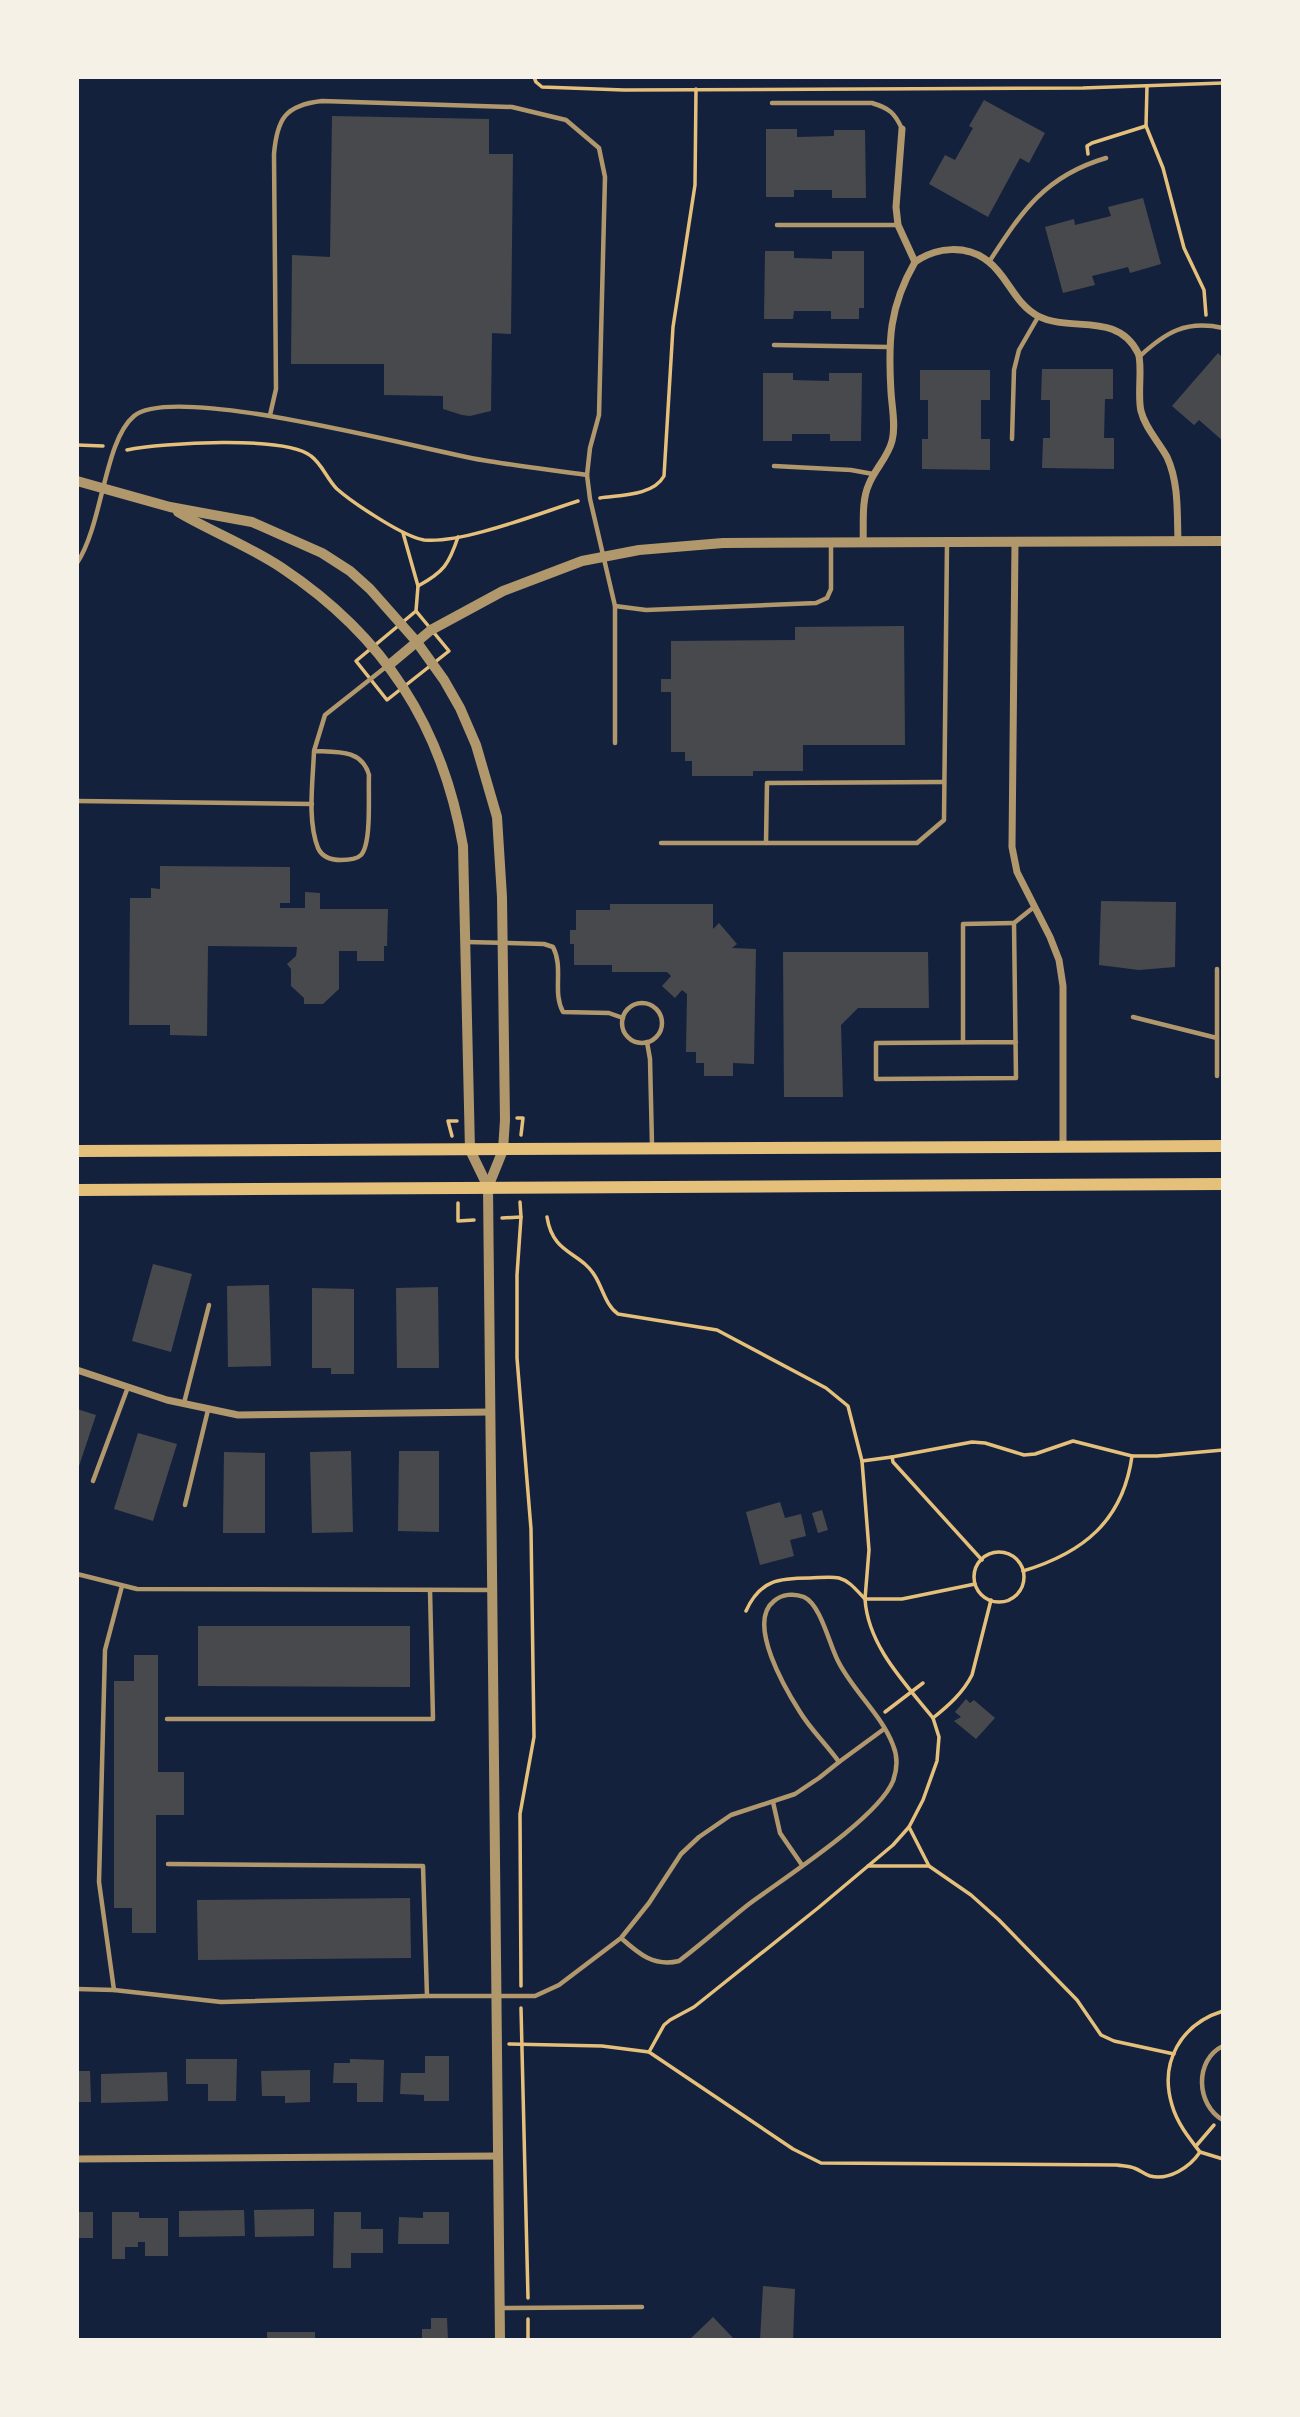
<svg xmlns="http://www.w3.org/2000/svg" width="1300" height="2417" font-family="'PT Sans Narrow',sans-serif">
<style>
.building{fill:#48494c}
.lines{fill:none;stroke-linecap:round;stroke-linejoin:round}
.path{stroke:#e5c07b;stroke-width:3.5}
.service{stroke:#b1986c;stroke-width:4.5}
.minor{stroke:#b1986c;stroke-width:7}
.tertiary{stroke:#b1986c;stroke-width:10}
.secondary{stroke:#e5c07b;stroke-width:12}
</style>
<rect width="100%" height="100%" fill="#14213d"/>
<!-- building -->
<g class="building">
<path d="M984,100L1045,133L1029,163L1020,158L988,217L929,184L945,155L955,160L973,128L969,126Z"/>
<path d="M332,116L489,119V154H513L511,334L492,333L491,411L470,416L462,415L443,409V396L384,395V364H291L292,255L330,257Z"/>
<path d="M766,129H797V137L834,136V130H865L866,198H832V190H794V197H766Z"/>
<path d="M1143,198L1161,264L1130,273L1128,267L1092,276L1095,285L1063,293L1045,227L1074,219L1075,225L1111,216L1108,207Z"/>
<path d="M765,251H794V258L832,259V251H864V308H859V319H831V311H794L793,319H764Z"/>
<path d="M1218,353L1223,358V441L1199,420L1194,425L1172,406Z"/>
<path d="M1042,369H1113V399H1105L1104,438H1114V469L1042,468L1043,438H1050V400H1041Z"/>
<path d="M920,370H990V400H981V439H990V470L922,469V439H928V400H920Z"/>
<path d="M763,373H793V380L829,381V373H862L861,441H830V434H792V441H763Z"/>
<path d="M904,626L905,745H803V771H753V776H692V761H685V752H671V692H661V679H671V641L795,640V627Z"/>
<path d="M160,866L290,867V903H280V908H305V892L320,893V909H388L387,946H384V961H357V951H339V989L323,1004H304V998L291,986V969L287,964L296,956L297,947L208,946L207,1036L170,1035V1025H129L130,898H151V888L160,889Z"/>
<path d="M1101,901L1176,902L1175,967L1139,970L1099,965Z"/>
<path d="M610,904H713V929L719,923L737,944L732,948L756,949L754,1064L733,1063V1076H704V1063H696V1052H686L687,994L682,990L675,998L662,986L671,976L667,972H612V965H574V944H570V930H576V910H610Z"/>
<path d="M783,952H928L929,1008H858L841,1025L843,1097H784Z"/>
<path d="M153,1264L192,1274L171,1352L132,1341Z"/>
<path d="M269,1285L271,1366L228,1367L227,1286Z"/>
<path d="M438,1287L439,1368H397L396,1288Z"/>
<path d="M312,1288L354,1289V1374H331V1368H312Z"/>
<path d="M77,1409L96,1415L77,1472Z"/>
<path d="M138,1433L177,1444L153,1521L114,1509Z"/>
<path d="M351,1451L353,1532L312,1533L310,1452Z"/>
<path d="M399,1451H439V1532L398,1531Z"/>
<path d="M224,1452L265,1453V1533H223Z"/>
<path d="M780,1502L785,1518L801,1514L806,1536L790,1540L794,1556L760,1565L746,1512Z"/>
<path d="M822,1510L828,1530L818,1533L812,1513Z"/>
<path d="M198,1626H410V1687L198,1686Z"/>
<path d="M134,1655H158V1772H184V1815H156V1933H132V1908H114V1681H134Z"/>
<path d="M966,1699L970,1703L974,1700L995,1718L976,1739L954,1721L961,1717L955,1712Z"/>
<path d="M410,1898L411,1958L198,1960L197,1900Z"/>
<path d="M425,2056H449V2101H424V2095L400,2094L401,2073H425Z"/>
<path d="M186,2059H237L236,2101H208V2084H186Z"/>
<path d="M350,2059L384,2060L383,2102H357V2083H333L334,2063H350Z"/>
<path d="M310,2070V2102L285,2103V2096H262L261,2071Z"/>
<path d="M77,2071H90L91,2102H77Z"/>
<path d="M167,2072L168,2101L101,2103V2074Z"/>
<path d="M314,2209V2236L255,2237L254,2210Z"/>
<path d="M244,2210L245,2236L179,2237V2211Z"/>
<rect x="77" y="2212" width="16" height="26"/>
<path d="M112,2212H139V2218H168V2256H145V2242H138V2247H125V2259H112Z"/>
<path d="M334,2212H361V2229H383V2253H351V2268H333Z"/>
<path d="M423,2212H449V2244H398L399,2217L423,2218Z"/>
<path d="M763,2286L795,2289L793,2340H760Z"/>
<path d="M713,2317L735,2340H689Z"/>
<path d="M431,2318H447L448,2340H422V2329H431Z"/>
<rect x="267" y="2332" width="48" height="8"/>
</g>
<g class="lines">
<!-- path -->
<g class="path">
<path d="M534,77L536,82L542,87L624,90L1083,88L1223,83"/>
<path d="M1147,86L1146,126L1163,168L1184,248L1204,290L1206,315"/>
<path d="M1088,154L1087,146L1092,143L1146,126"/>
<path d="M77,445L103,446"/>
<path d="M127,450C161,443 285,435 311,456C322,464 327,479 337,489C353,503 404,537 424,540C462,544 540,513 578,501"/>
<path d="M600,498C620,495 653,496 664,476L673,327L695,185L696,89"/>
<path d="M403,533L418,586L416,611"/>
<path d="M418,586C444,572 449,564 458,537"/>
<path d="M416,611L449,651L387,700L356,661Z"/>
<path d="M517,1118H523L521,1135"/>
<path d="M452,1136L448,1121H457"/>
<path d="M520,1202L521,1217L517,1275V1358L531,1529L534,1737L520,1814L521,1986"/>
<path d="M458,1203V1221L474,1220"/>
<path d="M547,1217C553,1255 580,1251 595,1276C603,1289 606,1306 618,1314L717,1330L826,1388L848,1406L862,1461L864,1486L869,1550L865,1599C857,1591 850,1581 839,1578C830,1576 819,1578 810,1578C779,1578 760,1580 746,1611"/>
<path d="M502,1218L521,1217"/>
<path d="M892,1457L972,1442L985,1443L1024,1455L1035,1454L1073,1441L1132,1456"/>
<path d="M862,1461L892,1457L893,1462L982,1560"/>
<circle cx="999" cy="1577" r="25"/>
<path d="M1023,1571C1083,1553 1123,1521 1132,1456H1157L1223,1450"/>
<path d="M975,1584L902,1599H865C868,1646 905,1683 933,1718C948,1706 963,1693 972,1675L991,1600"/>
<path d="M885,1712L923,1683"/>
<path d="M909,1827L929,1866L971,1895L999,1920L1077,2000L1101,2035L1114,2041L1174,2054"/>
<path d="M868,1866H929"/>
<path d="M521,2008L528,2298"/>
<path d="M509,2044L602,2046L649,2052L664,2025L670,2020L694,2007L818,1908L893,1845L909,1827L923,1800L937,1761L939,1737L933,1718"/>
<path d="M649,2052L793,2149L821,2163L1117,2165C1122,2166 1129,2166 1134,2168C1140,2170 1144,2174 1150,2176C1169,2181 1190,2167 1200,2152L1223,2159"/>
<path d="M1196,2146L1214,2125"/>
<path d="M1200,2152C1189,2138 1177,2123 1172,2105C1159,2062 1181,2024 1223,2011"/>
<path d="M528,2340V2319"/>
</g>
<!-- service -->
<g class="service">
<path d="M772,103H872C889,108 895,113 902,129"/>
<path d="M777,225H897"/>
<path d="M989,262C1022,211 1045,176 1106,158"/>
<path d="M774,345L888,347"/>
<path d="M1140,356C1166,332 1186,320 1223,328"/>
<path d="M270,415L276,389L274,154C277,119 285,105 322,101L512,107L566,120L599,148L605,177L599,415L590,448L587,475L590,499L615,606V743"/>
<path d="M1012,439L1014,370L1019,350L1038,317"/>
<path d="M774,466L851,470L873,474"/>
<path d="M77,563C103,524 104,441 134,416C174,382 423,450 482,460C517,466 552,470 587,475"/>
<path d="M615,606L646,610L816,603L827,598L831,589V544"/>
<path d="M314,751C313,781 307,820 318,848C322,857 332,860 341,860C347,860 356,860 361,855C372,843 368,792 369,775C362,749 336,752 314,751L325,715L387,666"/>
<path d="M77,801L312,804"/>
<path d="M661,843H917L944,820L947,543"/>
<path d="M766,843L767,783L944,782"/>
<path d="M467,942L544,944L553,947C564,968 552,992 563,1012L609,1013L623,1018"/>
<circle cx="642" cy="1023" r="20"/>
<path d="M1133,1017L1217,1038V1076"/>
<path d="M1217,1038V969"/>
<path d="M647,1042L650,1059L652,1145"/>
<path d="M963,1042V924L1014,923"/>
<path d="M1016,1042L876,1043V1079L1016,1078L1014,923L1034,907"/>
<path d="M184,1403L209,1305"/>
<path d="M93,1481L128,1387"/>
<path d="M185,1505L208,1410"/>
<path d="M77,1574L137,1589L491,1590"/>
<path d="M167,1719H433L430,1590"/>
<path d="M839,1762L884,1729"/>
<path d="M773,1802L780,1833L802,1865"/>
<path d="M168,1864L423,1866L427,1996"/>
<path d="M77,1989L114,1990L221,2002L427,1996H535L559,1985L621,1938L649,1903L681,1854L699,1837L731,1815L795,1794L819,1778L839,1762C827,1745 811,1730 800,1712C786,1690 746,1623 774,1601C782,1594 794,1593 804,1597C821,1605 829,1644 838,1661C853,1691 881,1714 893,1745C898,1757 897,1770 893,1781C878,1818 784,1878 749,1904C725,1923 703,1943 679,1961C654,1967 639,1954 621,1938"/>
<path d="M114,1990L99,1882L105,1650L122,1586"/>
<path d="M1223,2046C1194,2060 1196,2105 1223,2120"/>
<path d="M501,2308L642,2307"/>
</g>
<!-- minor -->
<g class="minor">
<path d="M915,262C936,247 967,244 989,262C1008,277 1015,304 1038,316C1071,333 1117,311 1138,353C1143,363 1137,396 1141,411C1145,428 1159,442 1167,457C1179,483 1177,513 1178,541"/>
<path d="M1015,542L1012,847L1017,872L1050,937L1059,960L1063,986V1146"/>
<path d="M863,543C864,524 861,501 869,484C875,469 888,457 892,441C896,426 892,408 891,392C888,341 889,307 915,262L898,225L896,207L902,129"/>
<path d="M77,1370L167,1400L238,1415L491,1412"/>
<path d="M77,2159L498,2156"/>
</g>
<!-- tertiary -->
<g class="tertiary">
<path d="M77,481L170,507L252,522L322,553L350,571L370,589L416,641L444,680L460,708L476,745L497,817L502,897L505,1120L503,1150L488,1187L500,2340"/>
<path d="M178,512C212,532 249,546 282,568C384,636 442,725 463,846L470,1150L488,1187"/>
<path d="M388,666L431,630L503,591L582,561L639,550L723,543L1223,541"/>
</g>
<!-- secondary -->
<g class="secondary">
<path d="M77,1151L1223,1146"/>
<path d="M77,1190L1223,1184"/>
</g>
</g>
<!-- border -->
<rect width="1300" height="2417" fill="none" stroke="#f6f1e7" stroke-width="158"/>
</svg>
